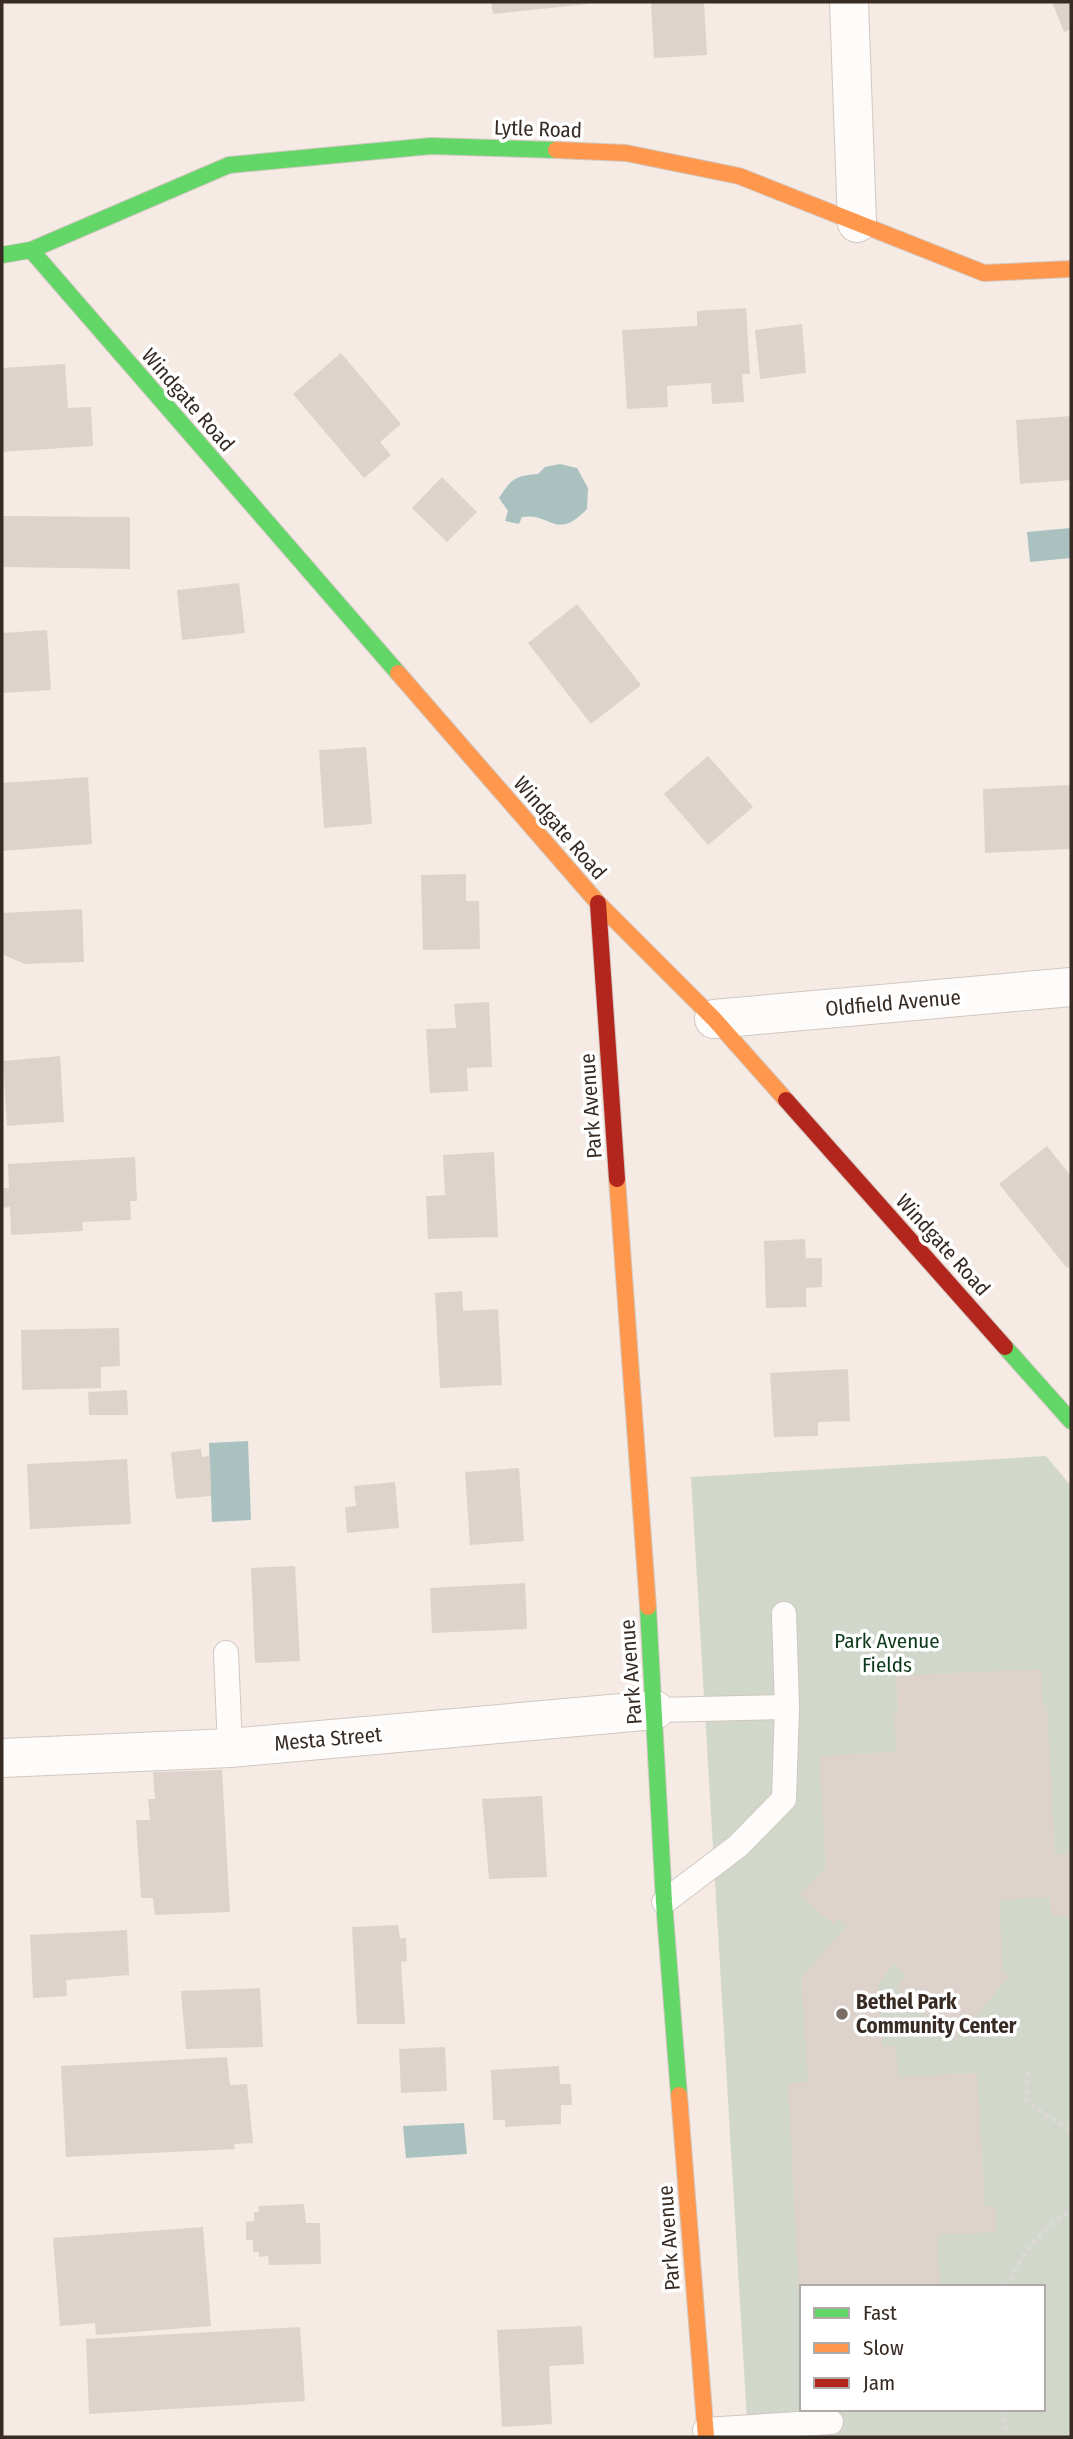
<svg xmlns="http://www.w3.org/2000/svg" width="1073" height="2439" font-family="'Fira Sans Condensed',sans-serif">
<style>
.green{fill:#d1d7cb;fill-rule:evenodd}
.water{fill:#a9c2c0}
.building{fill:#ddd3cc}
.lines{fill:none;stroke-linecap:round;stroke-linejoin:round}
.lane-casing{stroke:#d2c8c1;stroke-width:26}
.street-casing{stroke:#d2c8c1;stroke-width:40}
.fast-casing{stroke:#d2c8c1;stroke-width:18}
.slow-casing{stroke:#d2c8c1;stroke-width:18}
.jam-casing{stroke:#d2c8c1;stroke-width:18}
.path{stroke:#dcd8d6;stroke-width:4.5;stroke-dasharray:5 3.5;stroke-linecap:butt}
.lane{stroke:#fefcfb;stroke-width:24}
.street{stroke:#fefcfb;stroke-width:38}
.fast{stroke:#63d668;stroke-width:16}
.slow{stroke:#ff974d;stroke-width:16}
.jam{stroke:#b3261e;stroke-width:16}
.poi-dot{fill:#7a6e67;stroke:#fff;stroke-width:2.5}
.labels{text-anchor:middle;stroke-width:7;stroke-linejoin:round;paint-order:stroke}
.street-label{font-size:21px;fill:#372b23;stroke:#fff}
.park-label{font-size:21px;fill:#0d3819;stroke:#fff}
.poi-label{font-size:21px;font-weight:bold;fill:#372b23;stroke:#fff;text-anchor:start}
</style>
<rect width="100%" height="100%" fill="#f5ebe4"/>
<!-- green -->
<path class="green" d="M1046,1456L1071,1486V2437H748L691,1477ZM802,2287H1043V2409H802Z"/>
<!-- water -->
<g class="water">
<path d="M560,464L577,468L588,488L587,509C555,542 552,512 522,517L519,524L505,521L508,511L499,498C512,478 515,476 538,474L545,467Z"/>
<path d="M1071,528V558L1030,562L1027,532Z"/>
<path d="M248,1441L251,1520L212,1522L209,1443Z"/>
<path d="M464,2123L467,2154L406,2158L403,2126Z"/>
</g>
<!-- building -->
<g class="building">
<path d="M491,2H588V4L493,14Z"/>
<path d="M651,2H704L707,55L654,58Z"/>
<path d="M1052,2H1071V29L1064,32Z"/>
<path d="M746,308L750,374H742L744,402L712,404L711,383L667,386L668,407L627,409L622,330L697,326V311Z"/>
<path d="M802,324L806,373L760,379L755,330Z"/>
<path d="M341,353L401,424L380,442L391,455L364,478L293,394Z"/>
<path d="M65,364L68,408L91,407L93,446L2,452V368Z"/>
<path d="M1071,416V480L1020,484L1016,420Z"/>
<path d="M442,477L477,512L447,542L412,508Z"/>
<path d="M2,516L130,517V569L2,567Z"/>
<path d="M239,583L245,633L182,640L177,590Z"/>
<path d="M577,604L641,685L591,724L528,643Z"/>
<path d="M47,630L51,690L2,693V633Z"/>
<path d="M366,747L372,824L324,828L319,750Z"/>
<path d="M708,756L753,807L708,845L664,794Z"/>
<path d="M88,777L92,844L2,851V783Z"/>
<path d="M1071,785V849L985,853L983,789Z"/>
<path d="M466,874V901H479L480,949L423,950L421,875Z"/>
<path d="M82,909L84,962L25,964L2,954V913Z"/>
<path d="M489,1002L492,1067L467,1068L468,1091L430,1093L426,1029L456,1028L454,1004Z"/>
<path d="M60,1056L64,1122L7,1126L3,1061Z"/>
<path d="M1047,1146L1071,1176V1265L1067,1268L999,1184Z"/>
<path d="M494,1152L498,1237L428,1239L426,1196L445,1195L443,1155Z"/>
<path d="M135,1157L137,1201H130L131,1220L82,1222L83,1231L11,1235L10,1207L2,1208V1188H9L8,1164Z"/>
<path d="M805,1239L806,1258H822V1287L806,1288V1307L766,1308L764,1241Z"/>
<path d="M462,1291L463,1311L498,1309L502,1385L440,1388L435,1293Z"/>
<path d="M119,1328L120,1366L101,1367V1388L22,1390L21,1330Z"/>
<path d="M848,1369L850,1421L818,1422V1436L774,1437L770,1373Z"/>
<path d="M127,1390L128,1415H89L88,1392Z"/>
<path d="M201,1449L202,1457L210,1456L211,1496L176,1499L171,1452Z"/>
<path d="M127,1459L131,1524L30,1529L27,1464Z"/>
<path d="M519,1468L524,1541L470,1545L465,1472Z"/>
<path d="M395,1482L399,1528L347,1533L345,1507L356,1506L354,1486Z"/>
<path d="M295,1566L300,1661L255,1663L251,1568Z"/>
<path d="M525,1583L527,1629L432,1633L430,1588Z"/>
<path d="M1041,1669L1043,1705H1047L1055,1854L1070,1853L1071,1915L1051,1916L1050,1897L999,1900L1003,1971L1009,1976L956,2040L896,1989L907,1975L894,1964L878,1983L883,2047L896,2045L898,2077L977,2073L985,2206H995L997,2232L937,2235L940,2287H802V2314H800L788,2083L808,2082L801,1978L847,1925L839,1918L833,1924L800,1895L826,1866L819,1756L896,1752L894,1715H898L896,1676Z"/>
<path d="M222,1770L230,1912L155,1915L153,1898H141L136,1820H150L148,1799H155L153,1772Z"/>
<path d="M542,1796L547,1877L489,1879L482,1799Z"/>
<path d="M398,1925L400,1938H406L407,1961L401,1962L405,2024H357L352,1927Z"/>
<path d="M127,1930L129,1975L66,1980L67,1996L33,1998L30,1935Z"/>
<path d="M260,1988L263,2047L186,2049L181,1991Z"/>
<path d="M445,2047L447,2091L401,2093L399,2049Z"/>
<path d="M227,2057L230,2085L247,2084L253,2143L234,2144L235,2149L66,2157L61,2066Z"/>
<path d="M559,2066L560,2084H571L572,2105H561V2124L505,2127V2120H493L491,2070Z"/>
<path d="M304,2204L306,2223H320L321,2264L269,2265L268,2256L259,2257V2252H253V2240H246V2222L254,2221V2212H259L258,2206Z"/>
<path d="M203,2227L211,2326L96,2335L95,2323L60,2326L53,2238Z"/>
<path d="M582,2326L584,2364L549,2366L552,2424L502,2427L497,2330Z"/>
<path d="M300,2327L305,2401L89,2414L86,2339Z"/>
</g>
<g class="lines">
<!-- lane casing -->
<g class="lane-casing">
<g id="lane">
<path d="M226,1653L230,1748"/>
<path d="M655,1710L787,1707"/>
<path d="M664,1902L738,1846L784,1799L787,1707L784,1614"/>
<path d="M705,2430L831,2422"/>
</g>
</g>
<!-- street casing -->
<g class="street-casing">
<g id="street">
<path d="M849,2L857,223"/>
<path d="M714,1019L1071,987"/>
<path d="M2,1758L230,1748L655,1710"/>
</g>
</g>
<!-- fast casing -->
<g class="fast-casing">
<g id="fast">
<path d="M31,250L398,673"/>
<path d="M2,255L31,250L229,165L431,146L556,150"/>
<path d="M1005,1347L1071,1421"/>
<path d="M648,1607L664,1902L679,2095"/>
</g>
</g>
<!-- slow casing -->
<g class="slow-casing">
<g id="slow">
<path d="M556,150L626,153L739,176L984,273L1071,269"/>
<path d="M398,673L598,903L714,1019L786,1100"/>
<path d="M617,1179L648,1607"/>
<path d="M679,2095L706,2437"/>
</g>
</g>
<!-- jam casing -->
<g class="jam-casing">
<g id="jam">
<path d="M598,903L617,1179"/>
<path d="M786,1100L1005,1347"/>
</g>
</g>
<!-- path -->
<g class="path">
<path d="M1028,2072L1026,2099L1044,2114L1071,2130"/>
<path d="M1006,2287C1024,2253 1037,2231 1071,2211"/>
<path d="M1002,2409L1007,2437"/>
</g>
<!-- lane -->
<use href="#lane" class="lane"/>
<!-- street -->
<use href="#street" class="street"/>
<!-- fast -->
<use href="#fast" class="fast"/>
<!-- slow -->
<use href="#slow" class="slow"/>
<!-- jam -->
<use href="#jam" class="jam"/>
</g>
<!-- markers -->
<circle class="poi-dot" cx="842" cy="2014" r="7"/>
<g class="labels">
<!-- street labels -->
<g class="street-label">
<text transform="translate(538 129) rotate(2)" y="7">Lytle Road</text>
<text transform="translate(188 400) rotate(49)" y="7">Windgate Road</text>
<text transform="translate(560 828) rotate(49)" y="7">Windgate Road</text>
<text transform="translate(893 1003) rotate(-5)" y="7">Oldfield Avenue</text>
<text transform="translate(591 1106) rotate(-94)" y="7">Park Avenue</text>
<text transform="translate(943 1245) rotate(48)" y="7">Windgate Road</text>
<text transform="translate(631 1672) rotate(-94)" y="7">Park Avenue</text>
<text transform="translate(328 1739) rotate(-5)" y="7">Mesta Street</text>
<text transform="translate(669 2238) rotate(-94)" y="7">Park Avenue</text>
</g>
<!-- park labels -->
<g class="park-label">
<text x="887" y="1648">Park Avenue<tspan x="887" dy="24">Fields</tspan></text>
</g>
<!-- poi labels -->
<g class="poi-label">
<text x="856" y="2009">Bethel Park<tspan x="856" dy="24">Community Center</tspan></text>
</g>
</g>
<!-- border -->
<rect width="1073" height="2439" fill="none" stroke="#372b23" stroke-width="7"/>
<!-- legend -->
<rect x="800" y="2285" width="245" height="126" fill="#ffffff" stroke="#afaaa7" stroke-width="2"/>
<rect x="814" y="2308" width="35" height="10" fill="#63d668" stroke="#afaaa7" stroke-width="2"/>
<text x="863" y="2320" font-size="21" fill="#372b23">Fast</text>
<rect x="814" y="2343" width="35" height="10" fill="#ff974d" stroke="#afaaa7" stroke-width="2"/>
<text x="863" y="2355" font-size="21" fill="#372b23">Slow</text>
<rect x="814" y="2378" width="35" height="10" fill="#b3261e" stroke="#afaaa7" stroke-width="2"/>
<text x="863" y="2390" font-size="21" fill="#372b23">Jam</text>
</svg>
